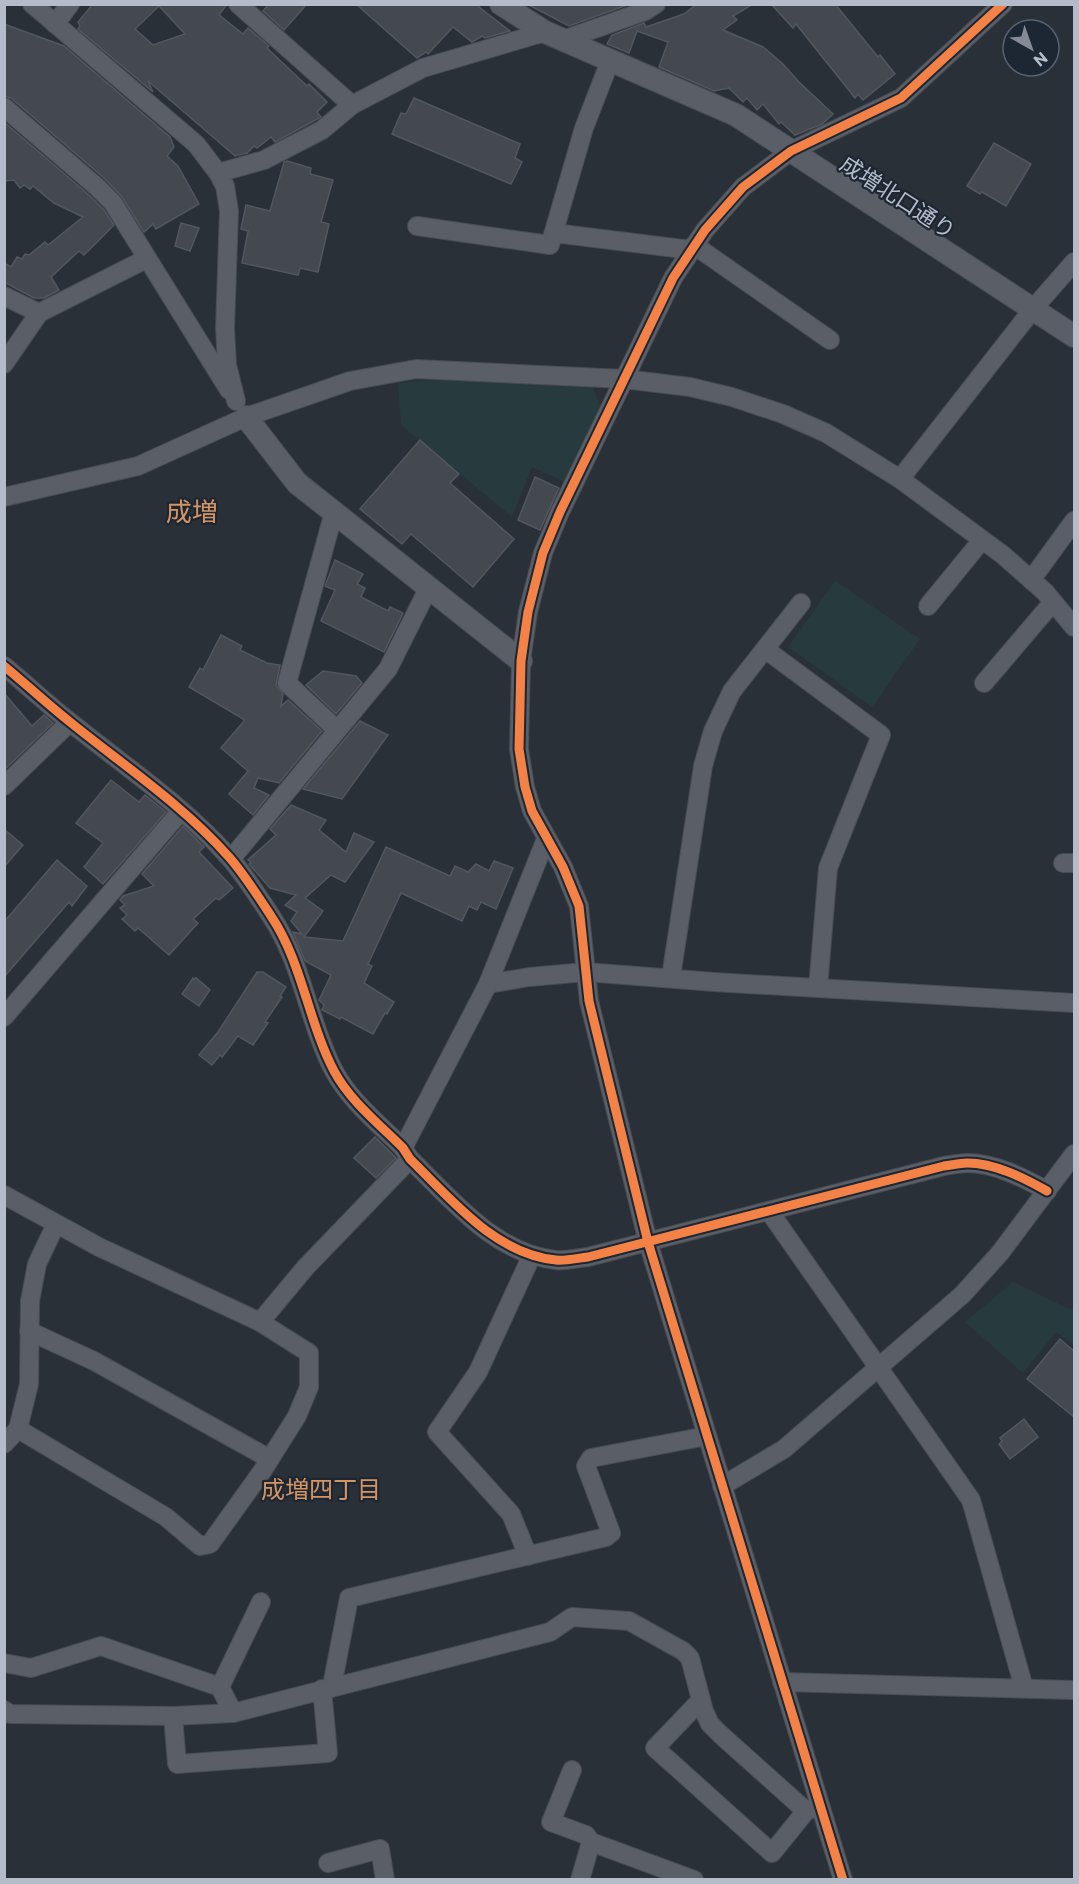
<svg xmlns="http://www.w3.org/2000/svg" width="1079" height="1884" font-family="Commissioner,'Noto Sans JP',sans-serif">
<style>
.green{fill:#273a3e}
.building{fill:#444950;stroke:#52575f;stroke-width:1.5;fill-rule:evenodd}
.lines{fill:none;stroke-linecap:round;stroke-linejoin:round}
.minor-casing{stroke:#484c53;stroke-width:20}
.tertiary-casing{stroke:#484c53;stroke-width:24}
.minor{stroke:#5a5e66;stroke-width:18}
.tertiary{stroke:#5a5e66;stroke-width:22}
.cycleway-casing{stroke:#1d2633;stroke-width:13}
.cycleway{stroke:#f48246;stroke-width:9}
.labels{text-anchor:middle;stroke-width:4.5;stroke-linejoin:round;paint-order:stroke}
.street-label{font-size:22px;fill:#b4bcc9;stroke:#1d2633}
.neighbourhood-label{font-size:24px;fill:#d59563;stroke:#1d2633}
.quarter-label{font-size:26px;fill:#d59563;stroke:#1d2633}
</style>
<rect width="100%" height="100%" fill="#2a3038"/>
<!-- green -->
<g class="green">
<path d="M454,379L593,388L601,407L565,482L532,467L512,517L401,425L398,383Z"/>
<path d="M835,581L920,639L872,707L788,647Z"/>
<path d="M1013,1282L1074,1311V1345L1056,1332L1023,1373L965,1322Z"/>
</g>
<!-- building -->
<g class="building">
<path d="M93,4H227L219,15L243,34L248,28L269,46L267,48L307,86L309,84L327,102L317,112L321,117L275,142L271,137L257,148L254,146L247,153L235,156L148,81L153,92L78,29L80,26L78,22ZM159,6L185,34L153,45L135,29Z"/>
<path d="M269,4H307L284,30L263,11Z"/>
<path d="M356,4H475L510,31L485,38L482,36L472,42L453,27L428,54L426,52L417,58Z"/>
<path d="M527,4H630L569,26Z"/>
<path d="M697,4H753L733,16L737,20L723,30L763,47L783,64L799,82L833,114L822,124L795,135L781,122L779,124L763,104L757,110L747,98L743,102L729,88L714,91L659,67L668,42L637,31L629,53L607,44L612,35L644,23L646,27L684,14Z"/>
<path d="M771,4H835L878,57L880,55L895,74L863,100L858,94L855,98L796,24L793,28Z"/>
<path d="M4,24L64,46L170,137L174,147L167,156L178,166L199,204L156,229L153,224L144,232L122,197L105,179L11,98L4,96Z"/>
<path d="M414,98L520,144L515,158L522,162L511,184L392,134L401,113L406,114Z"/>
<path d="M4,122L89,195L104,210L114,225L84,255L79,251L51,277L59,290L44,298H34L4,282V263L11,267L17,257L22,259L25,254L29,255L45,242L48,245L83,217L54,203L33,186L30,189L24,185L20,188L14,180L4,181Z"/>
<path d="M994,143L1031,164L1006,206L982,192L980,194L967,186Z"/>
<path d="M287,161L311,168L310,174L333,180L321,222L329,224L318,272L300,268L298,275L242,263L248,231L241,229L246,205L270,211L284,162Z"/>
<path d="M181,223L199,228L190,251L175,246Z"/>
<path d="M420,440L459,474L450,483L514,539L473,587L411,534L402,544L360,509Z"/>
<path d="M535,477L559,488L540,530L518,520Z"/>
<path d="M335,560L363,574L357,584L365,588L361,597L388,611L390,607L403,613L384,652L321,621L335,590L325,586Z"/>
<path d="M221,635L242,646L240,650L267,663L280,665L276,685L283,694L281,706L288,700L322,731L279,783L258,778L254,788L269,795L253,815L229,794L248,771L221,748L245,720L189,687L200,668L203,670Z"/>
<path d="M323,671L356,676L362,683L336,714L306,685Z"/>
<path d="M4,693L32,726L44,715L53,723L4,770Z"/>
<path d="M360,721L388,735L342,799L303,789Z"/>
<path d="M111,780L139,802L145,795L166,812L103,884L84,867L103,843L76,823Z"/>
<path d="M291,805L326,820L319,830L346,852L354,833L374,842L345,882L331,875L305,898L323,911L304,937L343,941L386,847L450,876L455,866L468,872L476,864L489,871L494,861L513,868L496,909L481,902L477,910L469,906L462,921L401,893L368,964L372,966L364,983L394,1002L387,1014L385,1013L373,1034L341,1017L340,1019L322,1010L324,1005L319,1000L331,975L305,961L293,932L302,934L291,921L297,912L285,905L296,895L270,888L249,864L251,862L248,860L276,835L270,829Z"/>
<path d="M183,826L204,847L199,852L233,888L219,900L216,898L193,919L198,923L169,955L138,928L135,931L122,919L127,915L120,908L125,905L120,900L123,896L154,886L142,874Z"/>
<path d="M4,829L23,845L4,867Z"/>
<path d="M57,860L87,886L72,906L69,902L4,977V922Z"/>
<path d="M257,972H263L286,987L280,996L282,997L265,1022L268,1023L253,1045L238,1036L222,1057L220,1055L212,1065L199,1055L218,1032Z"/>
<path d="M193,978L194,979L196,978L210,990L199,1006L182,994Z"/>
<path d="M375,1137L396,1158L376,1178L354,1158Z"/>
<path d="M1060,1339L1074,1351V1417L1027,1379Z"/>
<path d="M1024,1419L1038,1437L1010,1459L999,1444L1002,1441L1000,1438Z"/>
</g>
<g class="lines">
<!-- minor casing -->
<g class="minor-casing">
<g id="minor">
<path d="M32,4L196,144L218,173L225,186L229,211L225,328L227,365L236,401"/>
<path d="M238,4L352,105"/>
<path d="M55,24L70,4"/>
<path d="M563,40L645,11L656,4"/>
<path d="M4,107L97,187L113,203L229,390"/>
<path d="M218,173L264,160L322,130L352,105L423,68L545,32"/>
<path d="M417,226L550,245L584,128L610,61"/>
<path d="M554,233L691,250"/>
<path d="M694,245L830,340"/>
<path d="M4,296L39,313"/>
<path d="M4,364L39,313L146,259"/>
<path d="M900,479L1033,309L1074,262"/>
<path d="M4,497L138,466L246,417L350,381L416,369L624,379L690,387L732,397L783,414L826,433L900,479L1003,555L1045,592L1074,627"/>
<path d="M334,512L287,683L337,730"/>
<path d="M1031,580L1074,521"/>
<path d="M928,606L982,540"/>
<path d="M765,649L881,735L828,868L818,988"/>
<path d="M4,666C26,684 47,704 70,722C123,765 183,805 229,857C244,874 258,896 271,916C302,962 308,1021 334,1071C350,1101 379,1124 403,1148L410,1159C451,1199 495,1254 556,1260C566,1261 578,1258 588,1257L944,1166C952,1165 960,1163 967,1163C995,1163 1024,1178 1047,1191"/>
<path d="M984,683L1053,602"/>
<path d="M4,786L70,722"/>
<path d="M231,859L388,669L429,587"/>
<path d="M1063,863H1074"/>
<path d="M671,977L703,766L713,731L732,691L801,603"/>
<path d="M488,984L529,977L586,972L714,982L1074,1003"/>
<path d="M4,1017L181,811"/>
<path d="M403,1148L488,984L546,839"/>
<path d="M4,1195L99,1247L260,1322L309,1353V1387L297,1416L263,1470L210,1544L200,1546L166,1517L18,1429"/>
<path d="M769,1211L971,1500L1024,1688"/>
<path d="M260,1322L305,1268L410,1159"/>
<path d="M29,1331L94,1361L270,1459"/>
<path d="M4,1444L18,1429L29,1384L30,1301L37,1264L56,1224"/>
<path d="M722,1486L784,1449L962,1295L1000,1253L1074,1154"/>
<path d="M528,1556L511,1514L437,1432L478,1372L532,1255"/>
<path d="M4,1663L31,1668L101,1646L220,1687L233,1713"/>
<path d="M782,1682L1074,1690"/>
<path d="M332,1686L349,1598L606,1537L611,1533L586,1466L591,1458L707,1436"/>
<path d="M220,1687L261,1602"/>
<path d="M701,1700L655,1748L772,1853L806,1811"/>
<path d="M4,1710L10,1714L173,1716L233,1713L550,1632L572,1617L629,1621L683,1651L690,1658L704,1711L710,1724L721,1735L806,1811L819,1806"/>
<path d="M173,1716L177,1764L328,1753L322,1689"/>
<path d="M572,1770L551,1822L586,1835L591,1842L694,1880"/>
<path d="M328,1863L380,1849L385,1880"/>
<path d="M580,1880L591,1842"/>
<path d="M843,1880L648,1242L589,1001L579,906L563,867L532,811L525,787L519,749L521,661L528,612L543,553L560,512L673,278L705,230L743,187L791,151L901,98L1003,4"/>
</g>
</g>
<!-- tertiary casing -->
<g class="tertiary-casing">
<g id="tertiary">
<path d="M501,4L545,32L736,115L1074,336"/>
<path d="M246,417L297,483L521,661"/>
</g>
</g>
<!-- minor -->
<use href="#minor" class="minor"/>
<!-- tertiary -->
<use href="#tertiary" class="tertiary"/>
<!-- cycleway casing -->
<g class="cycleway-casing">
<g id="cycleway">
<path d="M4,666C26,684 47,704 70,722C123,765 183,805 229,857C244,874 258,896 271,916C302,962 308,1021 334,1071C350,1101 379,1124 403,1148L410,1159C451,1199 495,1254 556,1260C566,1261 578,1258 588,1257L944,1166C952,1165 960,1163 967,1163C995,1163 1024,1178 1047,1191"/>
<path d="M843,1880L648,1242L589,1001L579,906L563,867L532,811L525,787L519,749L521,661L528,612L543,553L560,512L673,278L705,230L743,187L791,151L901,98L1003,4"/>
</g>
</g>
<!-- cycleway -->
<use href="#cycleway" class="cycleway"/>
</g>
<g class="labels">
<!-- street labels -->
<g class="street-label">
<text transform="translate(898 197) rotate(33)" y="8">成増北口通り</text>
</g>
<!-- neighbourhood labels -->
<g class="neighbourhood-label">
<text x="321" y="1498">成増四丁目</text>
</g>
<!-- quarter labels -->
<g class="quarter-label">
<text x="192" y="521">成増</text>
</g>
</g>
<!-- border -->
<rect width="1079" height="1884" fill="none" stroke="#b4bcc9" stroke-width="12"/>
<!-- north arrow -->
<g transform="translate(1031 48) rotate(140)"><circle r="28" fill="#1d2633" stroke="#59626f" stroke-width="1.5"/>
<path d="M0-4.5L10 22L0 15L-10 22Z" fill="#848b96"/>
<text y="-9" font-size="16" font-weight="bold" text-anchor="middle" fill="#b4bcc9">N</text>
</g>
</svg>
